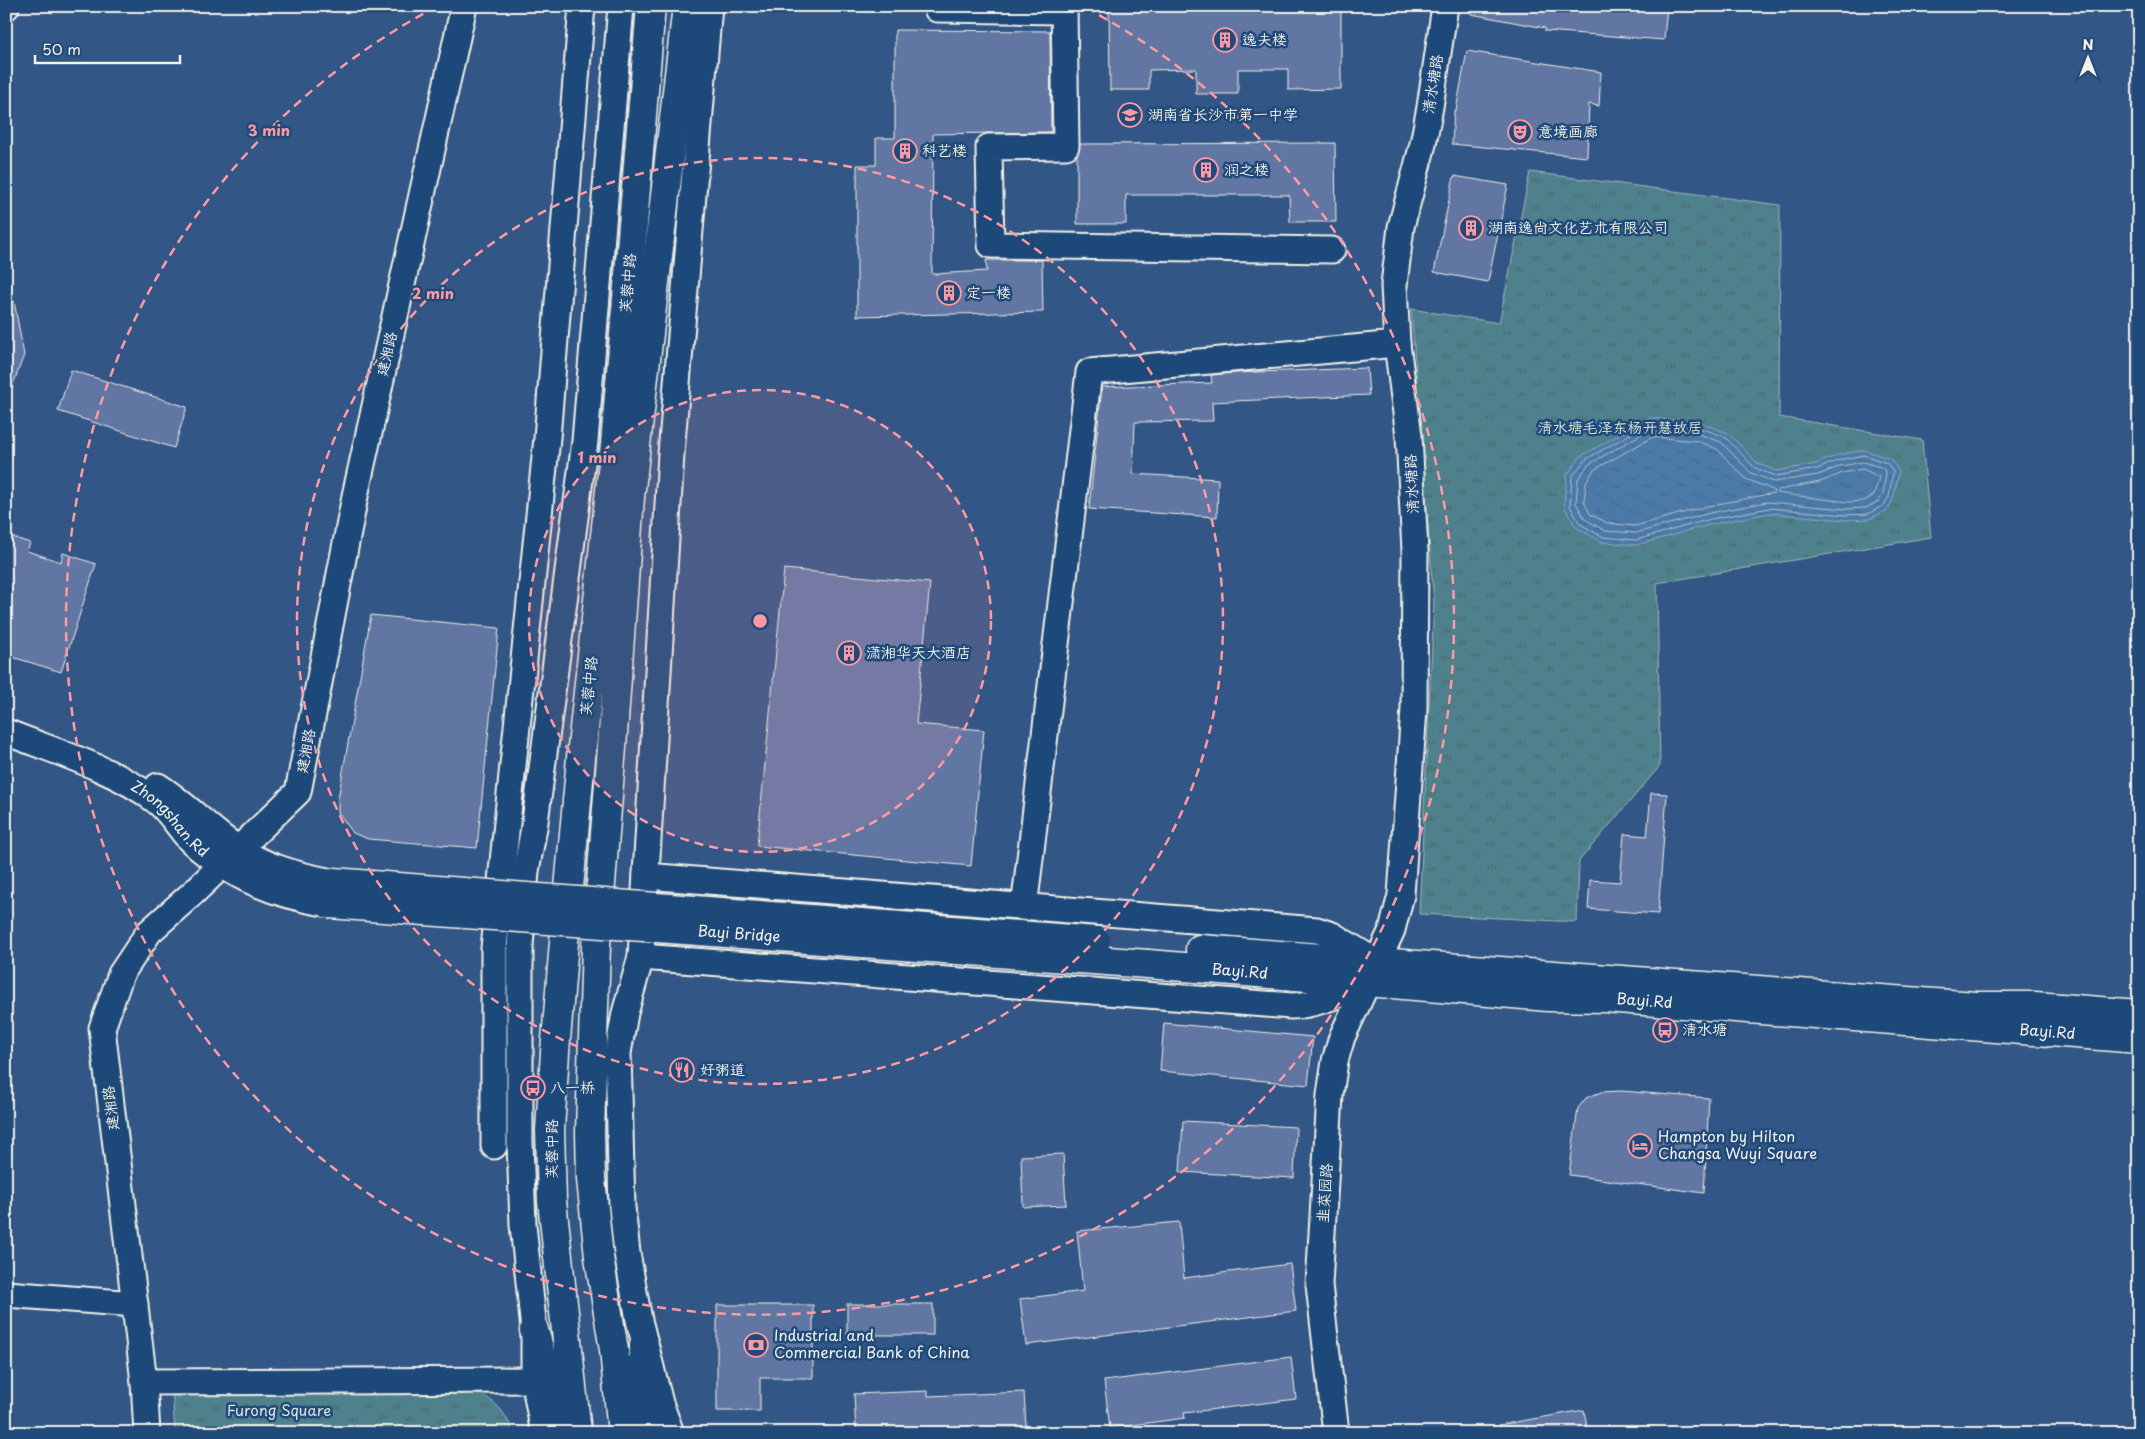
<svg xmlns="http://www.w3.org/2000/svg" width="2145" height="1439" font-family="'Playpen Sans','LXGW WenKai TC',sans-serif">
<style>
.park{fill:url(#park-tufts);stroke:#a2b9ba}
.water{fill:url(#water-ripples);stroke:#8faac2}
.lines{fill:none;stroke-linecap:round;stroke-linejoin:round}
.shore{stroke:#b1c1ce;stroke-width:1}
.building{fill:#6276a4;stroke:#f4f1e8}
.minor-casing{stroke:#f4f1e8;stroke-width:29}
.major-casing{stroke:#f4f1e8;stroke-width:31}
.minor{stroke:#1f4a7a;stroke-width:25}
.major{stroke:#1f4a7a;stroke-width:28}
.major-bridge-casing{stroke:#f4f1e8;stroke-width:31;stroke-linecap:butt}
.major-bridge{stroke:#1f4a7a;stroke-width:28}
.ring{fill:none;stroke:#ff9aa2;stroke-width:2.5;stroke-dasharray:9 6}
.labels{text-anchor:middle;stroke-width:5;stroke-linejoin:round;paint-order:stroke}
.poi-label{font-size:15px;fill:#f4f1e8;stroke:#1f4a7a;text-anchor:start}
.street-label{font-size:15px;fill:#f4f1e8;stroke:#1f4a7a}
.park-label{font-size:15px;fill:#dbe0da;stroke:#1f4a7a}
.centre{fill:#ff9aa2;stroke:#1f4a7a;stroke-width:2.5}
.ring-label{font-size:15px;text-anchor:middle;font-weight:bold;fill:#ff9aa2;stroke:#1f4a7a;stroke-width:5;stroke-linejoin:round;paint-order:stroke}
</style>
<defs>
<pattern id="park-tufts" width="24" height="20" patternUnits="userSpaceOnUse" patternTransform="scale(1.25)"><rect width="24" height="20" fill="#4f818d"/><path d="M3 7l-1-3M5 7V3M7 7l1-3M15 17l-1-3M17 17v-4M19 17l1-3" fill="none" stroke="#4c676d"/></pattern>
<pattern id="water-ripples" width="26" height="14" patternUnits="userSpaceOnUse" patternTransform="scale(1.25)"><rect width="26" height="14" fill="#4c7aa8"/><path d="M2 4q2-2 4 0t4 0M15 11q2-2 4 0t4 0" fill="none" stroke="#4b647c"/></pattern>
</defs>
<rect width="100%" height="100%" fill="#325686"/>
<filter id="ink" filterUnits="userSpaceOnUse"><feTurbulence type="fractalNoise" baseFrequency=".02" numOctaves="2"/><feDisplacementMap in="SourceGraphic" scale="10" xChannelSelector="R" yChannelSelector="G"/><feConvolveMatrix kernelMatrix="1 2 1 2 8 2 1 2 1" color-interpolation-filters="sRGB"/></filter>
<g filter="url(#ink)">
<!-- park -->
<g class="park">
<path d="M1530,172L1780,205L1779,417L1922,440L1931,537L1657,583L1660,766L1579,861L1577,922L1419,914L1434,603L1411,309L1499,323Z"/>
<path d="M172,1388L474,1390C495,1401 505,1410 513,1433H175Z"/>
</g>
<!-- water -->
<path class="water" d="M1649,418L1701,423L1728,433L1758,464L1777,471L1816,464L1838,455L1864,450L1890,459L1899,471L1893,499L1887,510L1869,519L1846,520L1769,513L1712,524L1637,545L1602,542L1576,527L1564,506L1567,475L1581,456Z"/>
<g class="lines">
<!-- shore -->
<g class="shore">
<path d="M1650,423L1700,428L1725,437L1755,468L1776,476L1817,469L1839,460L1864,455L1887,463L1893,472L1889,497L1884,505L1868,514L1846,515L1769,508L1711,519L1636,540L1603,537L1580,524L1570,506L1572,477L1585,460Z"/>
<path d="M1651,429L1698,434L1721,442L1751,473L1774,482L1818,475L1841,466L1863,462L1883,468L1886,473L1883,494L1879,501L1866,508L1846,509L1767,502L1710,513L1636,533L1605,531L1585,519L1576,503L1578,479L1588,465Z"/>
<path d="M1653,437L1697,441L1717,449L1746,479L1773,490L1774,493L1708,506L1635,526L1607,523L1590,514L1584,501L1586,482L1594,470Z"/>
<path d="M1863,469L1879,477L1874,495L1864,501L1847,502L1776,493L1778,490L1820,482L1843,473Z"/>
</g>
</g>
<!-- building -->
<g class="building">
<path d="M1109,6H1148V10H1265V6H1341V89L1288,90V69H1238V94H1196V69L1149,70V90H1110Z"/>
<path d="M1472,6H1667L1664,40L1545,31V28L1471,14Z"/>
<path d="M895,30L1050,31L1051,132L933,134L932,274L987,271L986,260H1042L1043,312L857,316V165H876V138H895Z"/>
<path d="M1467,51L1601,72L1599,106L1589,104L1587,157L1452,144L1454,110H1456Z"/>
<path d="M1335,143L1336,222H1290L1289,195H1126V224H1077V155L1080,144Z"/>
<path d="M1454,176L1508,185L1488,282L1434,272Z"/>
<path d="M14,301L24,355L8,398H6V302Z"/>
<path d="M1367,368L1369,395L1212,402L1213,421L1135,422L1133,474L1218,479L1217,517L1089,509L1102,387L1212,383L1211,375L1232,373Z"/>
<path d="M71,370L187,407L174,448L58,411Z"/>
<path d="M6,535L30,543L27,551L61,562L63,553L96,564L61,672L6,655Z"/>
<path d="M784,569L930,583L916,724L984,730L971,866L757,846Z"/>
<path d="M371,615L499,628L477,848L368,839L353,833L338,812V799Z"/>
<path d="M1651,793L1667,794L1658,914L1588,909L1590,880L1620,882L1624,834L1647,836Z"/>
<path d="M1164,1023L1313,1037L1308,1085L1160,1071Z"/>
<path d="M1621,1091L1709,1098L1704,1193L1569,1175L1578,1108L1586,1098L1601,1092Z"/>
<path d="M1183,1121L1296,1127L1294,1178L1180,1172Z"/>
<path d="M1063,1154L1066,1205L1023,1207L1021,1156Z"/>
<path d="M1179,1222L1184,1278L1290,1264L1296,1311L1026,1345L1020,1299L1083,1291L1077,1231Z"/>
<rect x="847" y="1304" width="86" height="31"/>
<path d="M717,1305H813V1378H760V1411H717Z"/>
<path d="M1291,1357L1296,1399L1184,1413L1185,1418L1110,1428L1104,1381Z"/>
<path d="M928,1391V1396L1024,1392L1026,1427L929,1433H856L854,1394Z"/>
<path d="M1584,1410L1588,1433H1500L1499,1425Z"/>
</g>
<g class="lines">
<!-- minor casing -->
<g class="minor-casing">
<g id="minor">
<path d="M1064,6L1066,146L989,147L991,245L1332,250"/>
<path d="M6,7V6"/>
<path d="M937,9L1064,11V6"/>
<path id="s1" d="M6,732C53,751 115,769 155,800C169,810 178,827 190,840C229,877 277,896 329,904"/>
<path d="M158,786C183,802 204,824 227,841C259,865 294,875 333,882"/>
<path d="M646,876L1317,930L1332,935L1376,962"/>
<path d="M1024,908L1089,372L1397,344"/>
<path d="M641,957L1292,1006C1319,1005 1343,992 1368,982"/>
<path d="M494,1146V948L547,438L582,6"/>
<path d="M6,1294L135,1304"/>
<path d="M144,1382L534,1380"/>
<path d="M147,1433L144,1382L102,1028L121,974L149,932L194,892L298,792L355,496L464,6"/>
<path d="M544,1433L534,1380V1330L523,1225L520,1142V946L526,871L535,822L585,441L621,6"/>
<path d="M671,1433L660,1403L639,1320L627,1253L622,1207L618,1053L625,1013L641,957L671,454L709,6"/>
<path d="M1336,1433L1319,1285L1330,1095L1335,1061L1342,1037L1392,930L1401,895L1414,709L1415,551L1409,436L1397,344L1394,285L1401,227L1423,144L1430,107L1445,6"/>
</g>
</g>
<!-- major casing -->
<g class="major-casing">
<g id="major">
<path d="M1200,949L1976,1006H2035L2139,1014"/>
<path id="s2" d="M1148,964L1548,997L1605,998L2139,1039"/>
<path d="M534,1330L563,1433"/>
<path d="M622,1368L643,1414L648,1433"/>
<path d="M643,1407L644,1344"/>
<path d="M577,1433L552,1201L550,1130L555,1052L564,942L582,747L615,444L651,6"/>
<path d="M622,1433L614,1350L599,1257L591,1179L590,1132L596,945L612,747L630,497L687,6"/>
</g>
</g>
<!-- minor -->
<use href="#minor" class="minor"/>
<!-- major -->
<use href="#major" class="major"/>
<!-- major-bridge casing -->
<g class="major-bridge-casing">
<g id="major-bridge">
<path d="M333,882L1096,941"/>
<path id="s3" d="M329,904L1148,964"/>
</g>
</g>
<!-- major-bridge -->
<use href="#major-bridge" class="major-bridge"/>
</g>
</g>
<!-- distance rings -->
<circle cx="760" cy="621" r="231" fill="#ff9aa2" fill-opacity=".12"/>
<g class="ring">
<circle cx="760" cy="621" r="231"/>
<circle cx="760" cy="621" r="463"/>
<path d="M1086 8A694 694 0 1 1 434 8"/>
</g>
<!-- icons -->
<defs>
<g id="building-ring" transform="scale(1.25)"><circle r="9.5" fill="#1f4a7a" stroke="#ff9aa2" stroke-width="1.5"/><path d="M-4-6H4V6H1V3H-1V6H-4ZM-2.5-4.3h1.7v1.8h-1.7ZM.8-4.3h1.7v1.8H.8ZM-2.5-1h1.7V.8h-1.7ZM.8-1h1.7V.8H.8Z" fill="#ff9aa2"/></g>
<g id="school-ring" transform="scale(1.25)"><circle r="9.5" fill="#1f4a7a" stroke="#ff9aa2" stroke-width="1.5"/><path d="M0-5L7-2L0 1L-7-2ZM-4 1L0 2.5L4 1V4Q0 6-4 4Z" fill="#ff9aa2"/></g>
<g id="theatre-ring" transform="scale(1.25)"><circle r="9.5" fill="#1f4a7a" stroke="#ff9aa2" stroke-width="1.5"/><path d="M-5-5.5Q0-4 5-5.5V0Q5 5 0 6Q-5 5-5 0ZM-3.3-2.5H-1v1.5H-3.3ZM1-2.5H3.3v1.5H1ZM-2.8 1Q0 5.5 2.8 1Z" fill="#ff9aa2"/></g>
<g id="bus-ring" transform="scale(1.25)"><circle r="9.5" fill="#1f4a7a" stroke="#ff9aa2" stroke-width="1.5"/><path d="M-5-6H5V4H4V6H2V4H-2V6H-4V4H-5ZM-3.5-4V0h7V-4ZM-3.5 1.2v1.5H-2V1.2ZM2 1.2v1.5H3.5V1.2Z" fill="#ff9aa2"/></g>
<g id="restaurant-ring" transform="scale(1.25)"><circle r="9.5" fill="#1f4a7a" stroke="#ff9aa2" stroke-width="1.5"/><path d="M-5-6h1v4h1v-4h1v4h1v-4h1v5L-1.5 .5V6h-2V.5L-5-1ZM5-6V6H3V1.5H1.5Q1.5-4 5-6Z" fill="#ff9aa2"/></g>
<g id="hotel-ring" transform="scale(1.25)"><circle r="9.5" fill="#1f4a7a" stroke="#ff9aa2" stroke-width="1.5"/><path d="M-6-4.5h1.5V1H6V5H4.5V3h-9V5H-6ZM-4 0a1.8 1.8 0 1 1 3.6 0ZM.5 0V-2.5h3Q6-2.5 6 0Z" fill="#ff9aa2"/></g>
<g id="bank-ring" transform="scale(1.25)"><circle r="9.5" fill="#1f4a7a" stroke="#ff9aa2" stroke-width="1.5"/><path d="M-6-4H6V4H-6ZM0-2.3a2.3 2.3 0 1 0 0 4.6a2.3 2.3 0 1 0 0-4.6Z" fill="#ff9aa2"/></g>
</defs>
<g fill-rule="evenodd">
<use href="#building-ring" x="1225" y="40"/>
<use href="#school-ring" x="1130" y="115"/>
<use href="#theatre-ring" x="1520" y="132"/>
<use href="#building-ring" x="905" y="151"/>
<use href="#building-ring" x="1206" y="170"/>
<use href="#building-ring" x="1471" y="228"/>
<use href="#building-ring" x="949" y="293"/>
<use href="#building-ring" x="849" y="653"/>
<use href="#bus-ring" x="1665" y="1030"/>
<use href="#restaurant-ring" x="682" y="1070"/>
<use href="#bus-ring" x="533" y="1088"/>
<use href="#hotel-ring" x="1640" y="1146"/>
<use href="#bank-ring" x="756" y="1345"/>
</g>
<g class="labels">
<!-- poi labels -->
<g class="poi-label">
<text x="1242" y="45">逸夫楼</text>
<text x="1148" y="120">湖南省长沙市第一中学</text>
<text x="1538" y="137">意境画廊</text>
<text x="922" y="156">科艺楼</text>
<text x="1224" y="175">润之楼</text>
<text x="1488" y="233">湖南逸尚文化艺术有限公司</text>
<text x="966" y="298">定一楼</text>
<text x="866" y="658">潇湘华天大酒店</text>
<text x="1682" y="1035">清水塘</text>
<text x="700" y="1075">好粥道</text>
<text x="550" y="1093">八一桥</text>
<text x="1658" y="1142">Hampton by Hilton<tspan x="1658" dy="17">Changsa Wuyi Square</tspan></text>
<text x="774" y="1341">Industrial and<tspan x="774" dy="17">Commercial Bank of China</tspan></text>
</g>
<!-- street labels -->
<g class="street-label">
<text transform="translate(1433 84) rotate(-81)" y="5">清水塘路</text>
<text transform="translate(628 283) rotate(-85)" y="5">芙蓉中路</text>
<text transform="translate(387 354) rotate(-77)" y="5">建湘路</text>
<text transform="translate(1412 484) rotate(-93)" y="5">清水塘路</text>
<text transform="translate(589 686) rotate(-84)" y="5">芙蓉中路</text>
<text transform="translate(306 751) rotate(-79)" y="5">建湘路</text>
<text dy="5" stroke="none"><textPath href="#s1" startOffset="188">Zhongshan.Rd</textPath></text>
<text dy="5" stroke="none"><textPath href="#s3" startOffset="411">Bayi Bridge</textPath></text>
<text dy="5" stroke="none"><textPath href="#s2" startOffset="92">Bayi.Rd</textPath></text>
<text dy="5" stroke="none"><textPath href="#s2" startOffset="498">Bayi.Rd</textPath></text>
<text dy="5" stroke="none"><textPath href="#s2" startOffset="902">Bayi.Rd</textPath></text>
<text transform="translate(111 1108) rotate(-97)" y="5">建湘路</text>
<text transform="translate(552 1149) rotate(-90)" y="5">芙蓉中路</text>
<text transform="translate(1325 1193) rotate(-86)" y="5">韭菜园路</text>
</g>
<!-- park labels -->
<g class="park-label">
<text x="1620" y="433">清水塘毛泽东杨开慧故居</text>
<text x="279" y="1416">Furong Square</text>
</g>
</g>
<circle cx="760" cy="621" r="8" class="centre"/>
<g class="ring-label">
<text x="269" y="136">3 min</text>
<text x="433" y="299">2 min</text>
<text x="597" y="463">1 min</text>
</g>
<!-- margin -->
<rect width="2145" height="1439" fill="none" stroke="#1f4a7a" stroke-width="25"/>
<rect x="12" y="12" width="2120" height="1414" fill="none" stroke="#f4f1e8" stroke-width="2" filter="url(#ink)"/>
<!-- north arrow -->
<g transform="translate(2088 58)" stroke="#1f4a7a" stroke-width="4" paint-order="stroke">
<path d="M0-4L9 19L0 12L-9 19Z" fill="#f4f1e8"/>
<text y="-8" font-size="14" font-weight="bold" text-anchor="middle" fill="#f4f1e8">N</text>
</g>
<!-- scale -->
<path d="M35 55v8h145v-8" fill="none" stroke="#f4f1e8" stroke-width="2.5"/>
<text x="42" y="55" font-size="15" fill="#f4f1e8" stroke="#1f4a7a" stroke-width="4" paint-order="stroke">50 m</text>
</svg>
